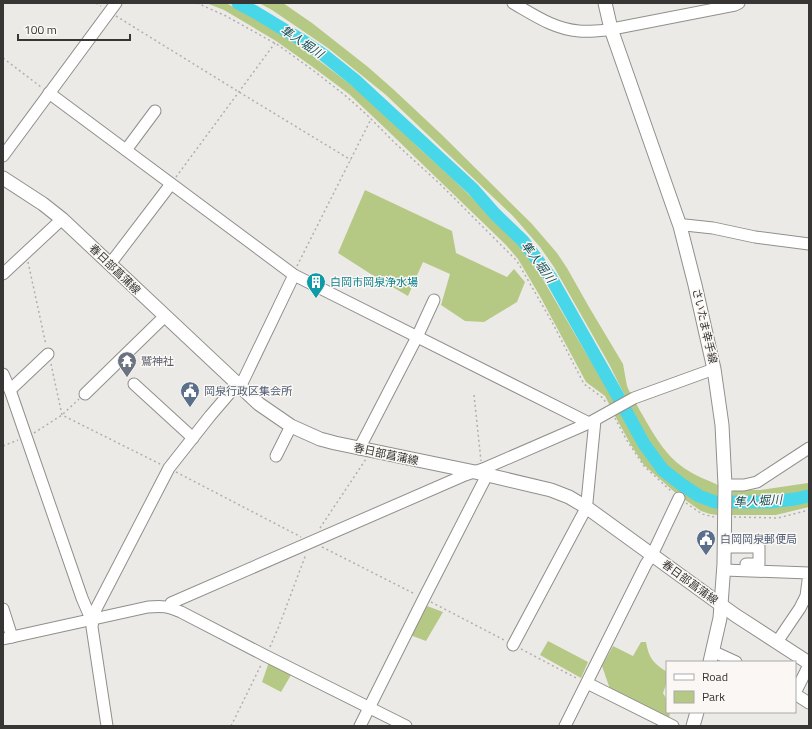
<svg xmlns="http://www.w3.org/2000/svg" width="812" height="729" font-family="'Titillium Web','Noto Sans JP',sans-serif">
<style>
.green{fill:#b5c984}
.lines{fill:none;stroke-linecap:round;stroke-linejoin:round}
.river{stroke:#48d6e9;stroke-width:13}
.minor-casing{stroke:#918f8c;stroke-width:13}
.major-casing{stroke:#918f8c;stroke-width:15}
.path{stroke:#b1afad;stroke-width:1.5;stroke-dasharray:2 3;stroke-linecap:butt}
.minor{stroke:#fff;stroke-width:11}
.major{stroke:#fff;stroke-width:13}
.labels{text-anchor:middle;stroke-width:3;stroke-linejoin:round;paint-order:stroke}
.street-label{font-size:11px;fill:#373634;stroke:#faf7f4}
.culture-label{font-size:11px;fill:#0d838f;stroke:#faf7f4;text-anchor:start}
.worship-label{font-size:11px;fill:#5b616d;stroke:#faf7f4;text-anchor:start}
.service-label{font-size:11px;fill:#4e5e75;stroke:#faf7f4;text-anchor:start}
.water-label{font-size:12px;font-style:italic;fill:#155059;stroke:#faf7f4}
</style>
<rect width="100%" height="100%" fill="#eceae7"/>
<!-- green -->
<g class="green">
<path d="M206,3H226L260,21L306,51L354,87L392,121L419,148L452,178L508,233L529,258L541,276L583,348L616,403L610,406L605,396L586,382L541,298L518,259L506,245L386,129L349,94L310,65L276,41L224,10Z"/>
<path d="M259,3H283L312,23L368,67L393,89L440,133L532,224L557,253L567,268L589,307L623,364L627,386L631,395L626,398L609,364L554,267L540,247L513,216L386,95L328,48L272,10Z"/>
<path d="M365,190L452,231L456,253L507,277L514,269L525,282L517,302L484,322L465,321L441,305L450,274L423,262L408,296L377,278L338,253Z"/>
<path d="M635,402C647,422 661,451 680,465C691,474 705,479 718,485L717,498L710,497L698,491L666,467L654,452L640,431L635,420L634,414L629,405Z"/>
<path d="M619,410C640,443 655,472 690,494C699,499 707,504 717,506V515L710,514L701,511L678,495L644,465L631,445L614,414Z"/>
<path d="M808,483H809V491C784,498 758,498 732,497L733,490H760Z"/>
<path d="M809,501V507L776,515H732V507C758,508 784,509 809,501Z"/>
<path d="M427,606L443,612L426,641L410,635Z"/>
<path d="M548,641L588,662L581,678L540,655Z"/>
<path d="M641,642H646C649,658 653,663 667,672V682L663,693L667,700V712H670L669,719L610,689L602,666L613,646L633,656Z"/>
<path d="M269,662L291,675L281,692L262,682Z"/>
</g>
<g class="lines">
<!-- river -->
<path class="river" d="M238,3L255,12L303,41L325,56L355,80L473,189L495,214L523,241L551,278L615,391L644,444L663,470L681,484L699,496L715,502H770L795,499L809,496"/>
<!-- minor casing -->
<g class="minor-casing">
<g id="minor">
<path d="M513,3C534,15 554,29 579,31C588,32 597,31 607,30L735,5L739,3"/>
<path d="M49,93L294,275L589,423"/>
<path d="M126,150L155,111"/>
<path d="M3,156L116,3"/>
<path d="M680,226L685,225L713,228L755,237L809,244"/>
<path d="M110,264L171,184"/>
<path d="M3,274L62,219"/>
<path d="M3,374L10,390L82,598L88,612L93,620"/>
<path d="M134,384L193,438"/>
<path d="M10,390L48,354"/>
<path d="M85,394L165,316"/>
<path d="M359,449L417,337L434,300"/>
<path d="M276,456L291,426"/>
<path d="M725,485H744L757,482L809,448"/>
<path d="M725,547H759V564H746"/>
<path d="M724,570L809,573L806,596L800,608L777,642"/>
<path d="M170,607L171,603L465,475L483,469L589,423L634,398L714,369"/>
<path d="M3,609L12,637"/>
<path d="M3,639L148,607C163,606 167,606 181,612L266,656L406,726"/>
<path d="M513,645L584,512L587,502L595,420"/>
<path d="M712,651L736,662"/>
<path d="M587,683L673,726"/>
<path d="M795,693L809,665"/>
<path d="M795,694L809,703"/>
<path d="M107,726L92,627L93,620L96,609L169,468L210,416L234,388L239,385L243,381L294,275"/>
<path d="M360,726L424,598L487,475"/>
<path d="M565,726L646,564L652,555L679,498"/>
</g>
</g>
<!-- major casing -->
<g class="major-casing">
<g id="major">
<path d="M605,3L611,29L680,226L695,285L714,369L722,425L725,485L724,564L720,618L710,662"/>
<path d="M3,178L43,204L62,219L259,404L291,426L320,439L335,443L475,472L551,490L569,497L586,507L735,615L809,663"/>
<path d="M693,726L697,712"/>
</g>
</g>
<!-- path -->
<g class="path">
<path d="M96,3L101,6"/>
<path d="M197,3L226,16L278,45L314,71L347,97L366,114L396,144L440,184L517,261L552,322L584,384L603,398L606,403"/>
<path d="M116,16L239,92L351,160"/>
<path d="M3,58L41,87"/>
<path d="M176,177L275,43"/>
<path d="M28,262L46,345"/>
<path d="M297,266L371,119"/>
<path d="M51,364L62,415L160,464"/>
<path d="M474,395L481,461"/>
<path d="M615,418L626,439L644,466L672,492"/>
<path d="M34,433L62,415L79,399"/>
<path d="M3,446L18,440"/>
<path d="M176,472L301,537"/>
<path d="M686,503L702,514L714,517"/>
<path d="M734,517L778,518L809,510"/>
<path d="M320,528L366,459"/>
<path d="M322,547L415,594"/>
<path d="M431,602L506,641"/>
<path d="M270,647L279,626L306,554"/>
<path d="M521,649L578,679"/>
<path d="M231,726L262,663"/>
</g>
<!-- minor -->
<use href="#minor" class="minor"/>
<!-- major -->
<use href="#major" class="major"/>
</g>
<!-- icons -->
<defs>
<g id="building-pin" transform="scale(1)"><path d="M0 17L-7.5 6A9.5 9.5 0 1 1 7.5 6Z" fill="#0f9aa8" stroke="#faf7f4"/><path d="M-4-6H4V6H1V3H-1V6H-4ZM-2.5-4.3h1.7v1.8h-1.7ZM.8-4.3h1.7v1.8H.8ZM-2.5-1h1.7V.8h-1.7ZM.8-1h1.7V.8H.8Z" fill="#fff"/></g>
<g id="temple-pin" transform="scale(1)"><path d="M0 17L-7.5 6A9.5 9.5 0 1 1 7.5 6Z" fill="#6b7280" stroke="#faf7f4"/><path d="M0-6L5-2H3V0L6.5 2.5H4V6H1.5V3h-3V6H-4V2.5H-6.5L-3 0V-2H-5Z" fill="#fff"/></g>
<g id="civic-pin" transform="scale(1)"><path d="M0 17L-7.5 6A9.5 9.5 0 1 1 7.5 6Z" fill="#5c6f8a" stroke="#faf7f4"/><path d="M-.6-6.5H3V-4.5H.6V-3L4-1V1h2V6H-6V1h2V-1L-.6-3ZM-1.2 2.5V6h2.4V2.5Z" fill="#fff"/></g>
</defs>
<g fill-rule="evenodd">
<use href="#building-pin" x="316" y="282"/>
<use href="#temple-pin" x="127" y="361"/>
<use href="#civic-pin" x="190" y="391"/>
<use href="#civic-pin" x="706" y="539"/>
</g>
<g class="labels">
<!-- street labels -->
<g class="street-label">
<text transform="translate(115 269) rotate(44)" y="4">春日部菖蒲線</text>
<text transform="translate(705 326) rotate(77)" y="4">さいたま幸手線</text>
<text transform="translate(386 454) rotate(12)" y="4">春日部菖蒲線</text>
<text transform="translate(690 582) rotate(36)" y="4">春日部菖蒲線</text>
</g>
<!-- culture labels -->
<g class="culture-label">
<text x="330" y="286">白岡市岡泉浄水場</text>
</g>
<!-- worship labels -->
<g class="worship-label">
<text x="141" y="365">鷲神社</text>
</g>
<!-- service labels -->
<g class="service-label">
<text x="204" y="395">岡泉行政区集会所</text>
<text x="720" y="543">白岡岡泉郵便局</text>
</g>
<!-- water labels -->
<g class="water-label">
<text transform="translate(302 42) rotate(34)" y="4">隼人堀川</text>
<text transform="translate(538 262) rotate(54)" y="4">隼人堀川</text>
<text transform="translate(758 501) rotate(-3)" y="4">隼人堀川</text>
</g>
</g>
<!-- border -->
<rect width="812" height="729" fill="none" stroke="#373634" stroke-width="8"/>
<!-- legend -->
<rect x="666" y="661" width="130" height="52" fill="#faf7f4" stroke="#acaaa7"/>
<rect x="674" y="674" width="20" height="6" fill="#ffffff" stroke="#acaaa7"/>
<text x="702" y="681" font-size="12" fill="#373634">Road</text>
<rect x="674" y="691" width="20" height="12" fill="#b5c984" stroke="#acaaa7"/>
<text x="702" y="701" font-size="12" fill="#373634">Park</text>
<!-- scale -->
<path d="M18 34v6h112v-6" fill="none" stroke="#373634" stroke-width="2"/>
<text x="24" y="34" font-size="12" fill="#373634" stroke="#faf7f4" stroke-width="3" paint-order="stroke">100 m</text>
</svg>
